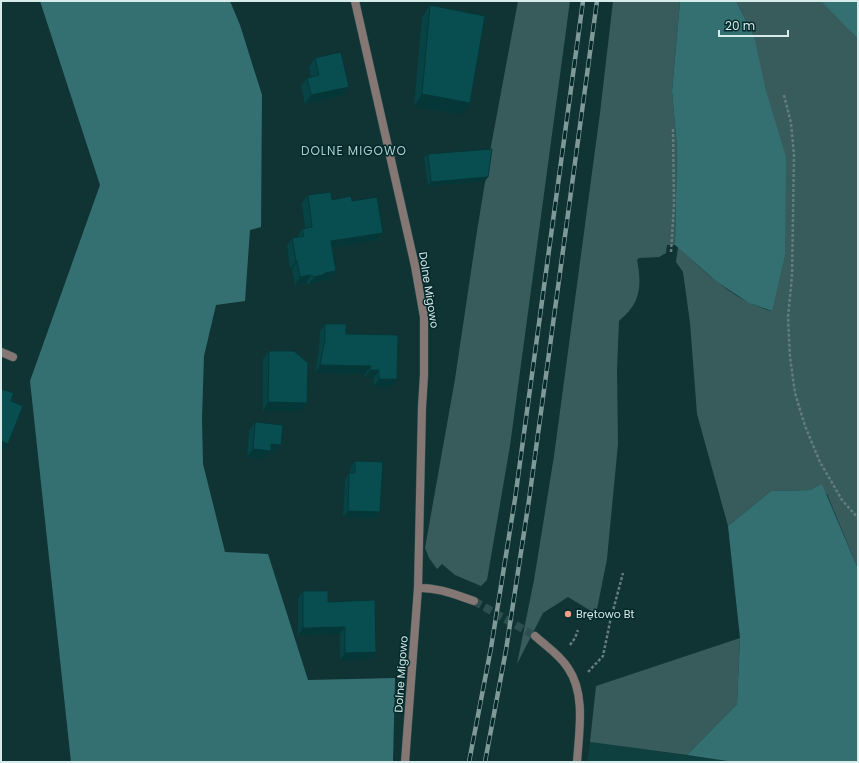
<svg xmlns="http://www.w3.org/2000/svg" width="859" height="763" font-family="Poppins,sans-serif">
<style>
.built{fill:#0e4040}
.green{fill:#385b5c}
.forest{fill:#347072}
.lines{fill:none;stroke-linecap:round;stroke-linejoin:round}
.street-tunnel{stroke:#2e4f4f;stroke-width:8;stroke-dasharray:8 4;stroke-linecap:butt}
.lane-casing{stroke:#305051;stroke-width:9}
.street-casing{stroke:#305051;stroke-width:9}
.path{stroke:#617d7e;stroke-width:2.5;stroke-dasharray:3 2;stroke-linecap:butt}
.lane{stroke:#857773;stroke-width:8}
.street{stroke:#857773;stroke-width:8}
.rail-casing{stroke:#7f9999;stroke-width:4.5}
.rail{stroke:#04292a;stroke-width:3;stroke-dasharray:9;stroke-linecap:butt}
.wall{fill:#074345}
.shaded-wall{fill:#063738}
.building{fill:#084e50;stroke:#063738}
.poi-dot{fill:#f49e8a;stroke:#04292a;stroke-width:1.5}
.labels{text-anchor:middle;stroke-width:3;stroke-linejoin:round;paint-order:stroke}
.street-label{font-size:11px;fill:#d8ebeb;stroke:#04292a}
.poi-label{font-size:11px;fill:#d8ebeb;stroke:#04292a;text-anchor:start}
.neighbourhood-label{font-size:12px;letter-spacing:1px;fill:#a9cfd0;stroke:#04292a}
</style>
<rect width="100%" height="100%" fill="#103334"/>
<!-- built -->
<path class="built" d="M590,742L734,762H587Z"/>
<!-- green -->
<g class="green">
<path d="M518,1H570L510,446L487,580L481,586L455,575L442,564L437,569L429,558L425,548L455,379L477,231L491,146Z"/>
<path d="M613,1H680L672,91L677,148L675,245H667L666,253L659,257L639,258L637,260C640,275 642,293 632,307C629,312 623,317 619,321L617,370L618,444L607,559L596,614L568,597L543,613L517,664L534,580L554,456L600,113Z"/>
<path d="M736,1H849L846,26L858,39V569L827,494L811,490L771,491L728,526L697,414L690,323L683,272L676,262L678,247C706,273 734,301 772,311L763,141L754,36Z"/>
<path d="M740,638L737,704L687,755L590,742L596,686Z"/>
</g>
<!-- forest -->
<g class="forest">
<path d="M40,1H230L240,25L262,95L261,227L250,230L245,301L216,305L204,356L202,418L203,464L225,552L268,554L308,680L395,678L393,762H71L30,381L100,185Z"/>
<path d="M680,1H736L754,36L766,91L786,157L785,255L772,311L749,303L717,282L675,245L677,148L672,91Z"/>
<path d="M821,1H858V39Z"/>
<path d="M822,484L858,569V762H734L687,755L737,704L740,638L728,526L771,491L811,490Z"/>
</g>
<g class="lines">
<!-- street-tunnel -->
<path class="street-tunnel" d="M474,601L535,636"/>
<!-- lane casing -->
<g class="lane-casing">
<path id="lane" d="M405,762L418,588"/>
</g>
<!-- street casing -->
<g class="street-casing">
<g id="street">
<path d="M355,1L415,266L424,317V375L422,407L418,588C437,587 456,595 474,601"/>
<path d="M1,352L13,357"/>
<path d="M535,636C546,646 560,655 568,668C586,694 579,732 577,762"/>
</g>
</g>
<!-- path -->
<g class="path">
<path d="M784,95L791,123L794,155L792,276L788,317L790,357L795,393L805,426L820,462L842,500L858,518"/>
<path d="M671,252L674,205L673,129"/>
<path d="M570,645L575,638L578,630"/>
<path d="M588,672L603,656L610,622L623,573"/>
</g>
<!-- lane -->
<use href="#lane" class="lane"/>
<!-- street -->
<use href="#street" class="street"/>
<!-- rail casing -->
<g class="rail-casing">
<g id="rail">
<path d="M469,762L491,648L515,499L583,1"/>
<path d="M485,762L506,650L529,500L597,1"/>
</g>
</g>
<!-- rail -->
<use href="#rail" class="rail"/>
</g>
<!-- wall -->
<g class="wall">
<path d="M430,5L461,115L414,106L422,17Z"/>
<path d="M315,58L344,95L305,104L301,86L307,78L311,77L309,67Z"/>
<path d="M428,154L485,181L428,186L424,158Z"/>
<path d="M308,195L332,200L352,201L383,233L377,240L332,248L330,279L319,281L317,283L308,285L306,283L295,285L292,269H290L287,246L292,238L297,237L302,229L305,228L302,203Z"/>
<path d="M325,324L346,334L398,335L392,387H373L374,378H365V374L315,373L319,348L320,331Z"/>
<path d="M269,351L301,411H263V359Z"/>
<path d="M255,422L281,445L275,453H269L265,459L247,457L249,431Z"/>
<path d="M355,461L376,518L343,517L345,480L349,473H350L351,467Z"/>
<path d="M303,591L328,602L371,659L340,660V634L298,635V598Z"/>
</g>
<!-- shaded-wall -->
<g class="shaded-wall">
<path d="M349,87L344,95L305,104L311,95Z"/>
<path d="M422,94L470,103L461,115L414,106Z"/>
<path d="M488,177L485,181L428,186L431,182Z"/>
<path d="M383,233L377,240L326,249L331,241Z"/>
<path d="M296,261H297L292,269H290Z"/>
<path d="M336,271L330,279L319,281L317,283L308,285L314,277L325,273Z"/>
<path d="M311,275L306,283L295,285L300,277Z"/>
<path d="M320,365L371,366L365,374L315,373Z"/>
<path d="M370,370H379L374,378H365Z"/>
<path d="M379,379H397L392,387H373Z"/>
<path d="M268,402L307,403L301,411H263Z"/>
<path d="M1,441L8,444L2,452H1Z"/>
<path d="M271,444L281,445L275,453H269L265,459L247,457L253,449Z"/>
<path d="M348,511L380,512L376,518L343,517Z"/>
<path d="M345,627L340,634L298,635L303,628Z"/>
<path d="M376,652L371,659L340,660L345,653Z"/>
</g>
<!-- building -->
<g class="building">
<path d="M430,5L485,16L470,103L422,94Z"/>
<path d="M341,52L349,87L311,95L307,78L319,75L315,58Z"/>
<path d="M492,149L488,177L431,182L428,154Z"/>
<path d="M331,192L332,200L351,196L352,201L377,197L383,233L331,241L336,271L325,273L323,275L314,277L311,275L300,277L297,261H296L292,238L304,236L302,229L312,227L308,195Z"/>
<path d="M1,279H2L3,300H1Z"/>
<path d="M325,324H346V334L398,335L397,379H379V370H370L371,366L320,365L325,340Z"/>
<path d="M269,351H294L308,363L307,403L268,402Z"/>
<path d="M1,389L14,393L11,401L23,406L8,444L1,441Z"/>
<path d="M255,422L283,425L281,445L271,444V451L253,449Z"/>
<path d="M355,461L383,462L380,512L348,511L349,473H355Z"/>
<path d="M303,591H328V602L375,600L376,652L345,653V627L303,628Z"/>
</g>
<!-- markers -->
<circle class="poi-dot" cx="568" cy="614" r="4"/>
<g class="labels">
<!-- street labels -->
<g class="street-label">
<text transform="translate(429 290) rotate(81)" y="4">Dolne Migowo</text>
<text transform="translate(401 674) rotate(-86)" y="4">Dolne Migowo</text>
</g>
<!-- poi labels -->
<g class="poi-label">
<text x="576" y="618">Brętowo Bt</text>
</g>
<!-- neighbourhood labels -->
<g class="neighbourhood-label">
<text x="354" y="155">DOLNE MIGOWO</text>
</g>
</g>
<!-- border -->
<rect width="859" height="763" fill="none" stroke="#d8ebeb" stroke-width="4"/>
<!-- scale -->
<path d="M719 30v6h69v-6" fill="none" stroke="#d8ebeb" stroke-width="2"/>
<text x="725" y="30" font-size="12" fill="#d8ebeb" stroke="#04292a" stroke-width="3" paint-order="stroke">20 m</text>
</svg>
